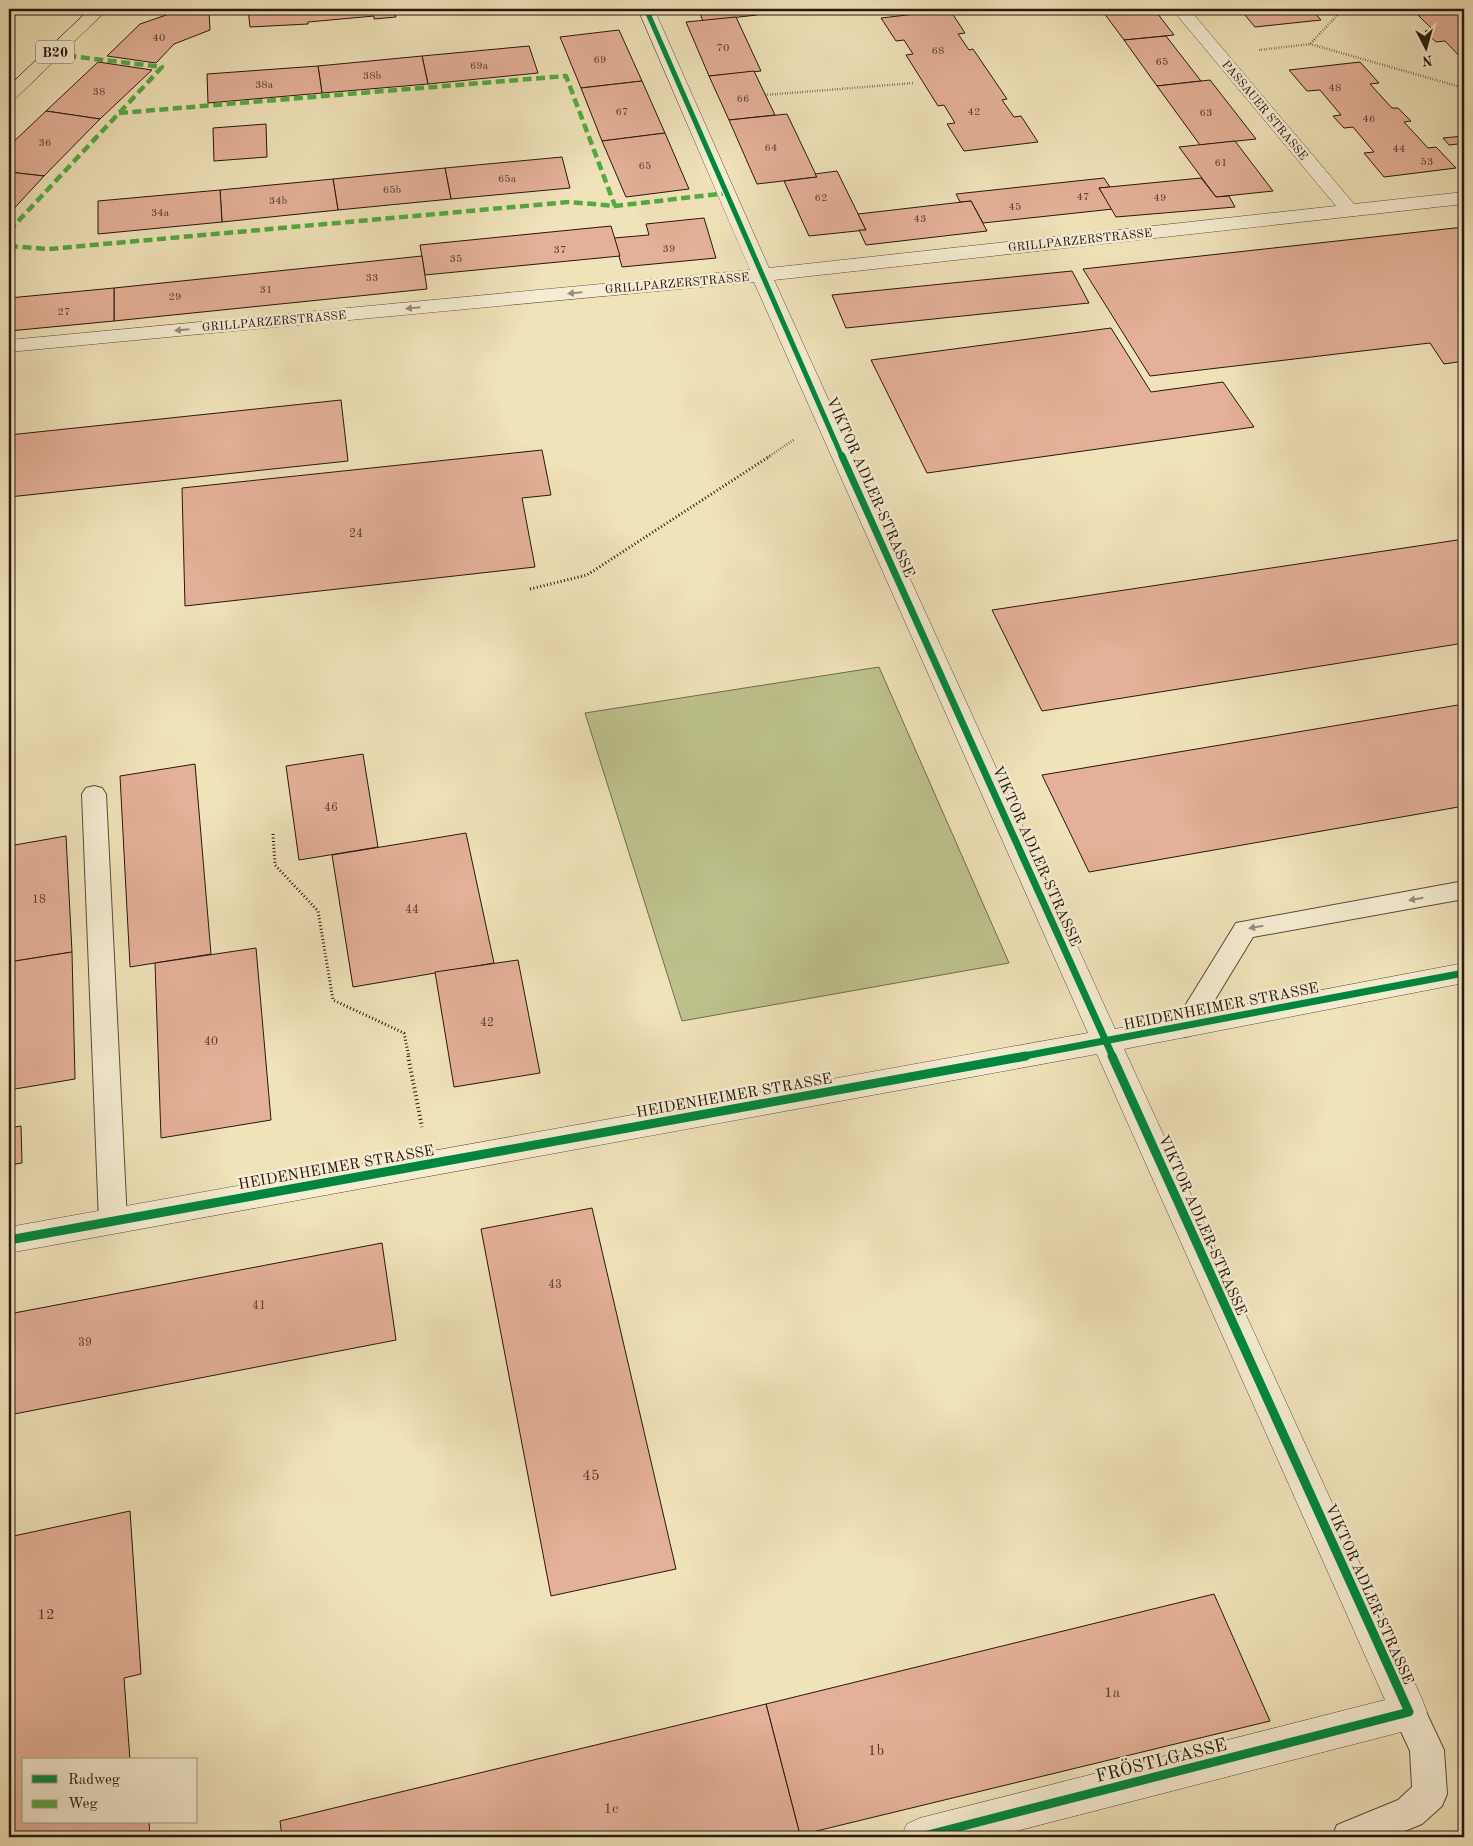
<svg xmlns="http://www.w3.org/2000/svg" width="1473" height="1846" font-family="'Old Standard TT',serif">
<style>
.green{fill:#bdc28d;stroke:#726c4e}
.building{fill:#e4b097;stroke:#271710}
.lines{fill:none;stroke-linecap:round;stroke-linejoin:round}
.lane-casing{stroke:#594a3a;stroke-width:2}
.street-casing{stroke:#594a3a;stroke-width:1}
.primary-casing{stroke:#271710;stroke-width:1}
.path-far2{stroke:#271710;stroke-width:2.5;stroke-dasharray:0.5 2;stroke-linecap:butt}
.path-far1{stroke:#271710;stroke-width:3;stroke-dasharray:1 2.5;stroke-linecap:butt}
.path{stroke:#271710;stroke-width:4;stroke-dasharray:1 3;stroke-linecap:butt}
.lane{fill:#f5ecd2;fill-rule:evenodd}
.street{fill:#f5ecd2;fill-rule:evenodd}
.primary{fill:#f0e2b9;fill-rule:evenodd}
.quiet{stroke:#53a942;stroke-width:4.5;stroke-dasharray:9 4.5;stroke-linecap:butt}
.cycleway-far2-casing{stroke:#f5ecd2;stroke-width:8}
.cycleway-far1-casing{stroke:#f5ecd2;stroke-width:10}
.cycleway-casing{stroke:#f5ecd2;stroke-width:12}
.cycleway-far2{stroke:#00873e;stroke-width:5}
.cycleway-far1{stroke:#00873e;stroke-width:7}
.cycleway{stroke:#00873e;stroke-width:9}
.oneway{fill:#988c7b}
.labels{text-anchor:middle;stroke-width:5;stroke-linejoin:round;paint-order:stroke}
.far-number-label{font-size:11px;fill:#563d32}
.far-street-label{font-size:12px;fill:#271710;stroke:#f5ecd2}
.number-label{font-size:12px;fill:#563d32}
.shield{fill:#f5ecd2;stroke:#65574a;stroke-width:1}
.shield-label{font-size:14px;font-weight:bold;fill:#271710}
.street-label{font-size:15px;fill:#271710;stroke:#f5ecd2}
.near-number-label{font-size:15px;fill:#563d32}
.near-street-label{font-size:18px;fill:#271710;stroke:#f5ecd2}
</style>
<rect width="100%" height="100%" fill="#f0e2b9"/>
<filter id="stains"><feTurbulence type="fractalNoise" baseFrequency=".004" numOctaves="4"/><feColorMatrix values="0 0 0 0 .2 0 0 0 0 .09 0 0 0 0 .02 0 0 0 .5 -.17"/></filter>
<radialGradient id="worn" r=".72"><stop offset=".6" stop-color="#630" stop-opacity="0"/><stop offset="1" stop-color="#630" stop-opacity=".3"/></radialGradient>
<!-- green -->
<path class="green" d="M879,667L1009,963L682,1021L585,713Z"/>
<!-- building -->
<g class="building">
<path d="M248,9H482V10L462,11V9L395,14L396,17L374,19V16L308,22V24L250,27Z"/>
<path d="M698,9H754L757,15L703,21Z"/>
<path d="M1101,9H1154L1174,35L1124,40Z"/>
<path d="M1240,9H1311L1321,20L1255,27Z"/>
<path d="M1412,9H1464V61L1445,41L1436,42L1425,31L1433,30Z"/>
<path d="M209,10L210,30L174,44L156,63L107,56L140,24L172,13Z"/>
<path d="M950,10L965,33L958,34L969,50L973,49L1007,99L1002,100L1014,117L1021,116L1038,142L964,151L947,124L955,123L944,105L938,106L906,55L913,54L904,40L896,41L881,18Z"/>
<path d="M736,17L761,71L709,76L686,22Z"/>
<path d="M619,30L642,81L581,88L560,37Z"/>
<path d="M1166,36L1201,81L1157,86L1124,40Z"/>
<path d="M529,46L538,73L428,84L422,56Z"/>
<path d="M422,56L428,84L322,93L318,66Z"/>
<path d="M98,62L152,70L100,119L46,111Z"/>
<path d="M1360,62L1379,83L1370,84L1392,108H1398L1411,121L1404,122L1428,148L1436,147L1456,168L1384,177L1364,153L1374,152L1353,127L1344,128L1333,116L1341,115L1320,90L1307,91L1289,70Z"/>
<path d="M318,66L322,93L208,103L207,74Z"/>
<path d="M754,71L775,115L729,120L709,76Z"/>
<path d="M1210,80L1256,139L1200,145L1157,86Z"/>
<path d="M642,81L665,133L602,141L581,88Z"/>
<path d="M46,111L100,119L44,176L9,172V146Z"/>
<path d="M787,114L817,177L757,184L729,120Z"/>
<path d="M266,124L267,157L214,161L213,128Z"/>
<path d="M665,133L689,189L626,197L602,141Z"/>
<path d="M1464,136V151L1458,144L1449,145L1443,138Z"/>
<path d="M1235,141L1273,191L1216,197L1179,147Z"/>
<path d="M562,157L570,188L451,199L445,168Z"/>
<path d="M445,168L451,199L338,210L333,179Z"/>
<path d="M837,171L866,230L809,236L784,181L817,177L815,174Z"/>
<path d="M9,172L44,176L9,214Z"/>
<path d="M1104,178L1110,187L1099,188L1113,209L983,223L971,201L960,202L956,194Z"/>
<path d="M1201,178L1216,197L1229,196L1235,207L1116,217L1099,188Z"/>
<path d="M333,179L338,210L222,222L220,190Z"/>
<path d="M220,190L222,222L98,234V201Z"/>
<path d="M971,201L987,231L866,245L859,230H866L858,214Z"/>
<path d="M704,218L716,258L622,267L614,238L649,235L646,224Z"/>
<path d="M611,226L620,256L425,275L420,245Z"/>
<path d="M1464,227V361L1444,364L1430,343L1150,376L1083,269Z"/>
<path d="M422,256L427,289L114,321V288Z"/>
<path d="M1072,271L1089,303L846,328L832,295Z"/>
<path d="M114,288V321L9,331V298Z"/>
<path d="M1111,328L1151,392L1223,382L1254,427L927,473L871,360Z"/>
<path d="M341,400L348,461L9,497V435Z"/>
<path d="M542,450L551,495L522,498L535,567L185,606L182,488Z"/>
<path d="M1464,539V643L1042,711L992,610Z"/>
<path d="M1464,704V806L1089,872L1042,775Z"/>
<path d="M363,754L378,847L299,860L286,766Z"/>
<path d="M195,764L211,954L130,967L120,776Z"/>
<path d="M466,833L494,963L353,987L332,855Z"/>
<path d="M66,836L72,952L9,962V846Z"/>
<path d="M256,948L271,1120L161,1138L155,963Z"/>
<path d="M72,952L75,1079L9,1090V962Z"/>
<path d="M518,960L540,1073L454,1087L435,972Z"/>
<path d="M21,1126L22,1163L9,1165V1128Z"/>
<path d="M592,1208L676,1569L551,1596L481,1229Z"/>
<path d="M382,1243L396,1340L9,1415V1314Z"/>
<path d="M130,1511L141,1674L124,1678L130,1760H24V1822H149L150,1837H9V1537Z"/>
<path d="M1214,1594L1270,1721L800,1835L766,1704Z"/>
<path d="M766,1704L800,1835L791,1837H282L280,1821Z"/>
</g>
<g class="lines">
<!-- lane casing -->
<g class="lane-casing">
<g id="lane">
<path d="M94,786L102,788L106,794L127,1221L123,1229L113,1233L103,1229L99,1221L82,794L86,788Z"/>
<path d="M1464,881V899L1253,937L1194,1034L1185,1037L1176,1034L1172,1027L1236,923Z"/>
<path d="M1409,1696L1421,1701L1444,1750L1447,1794L1442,1806L1422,1824L1390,1837H1332L1337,1825L1398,1800L1412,1787L1410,1751L1392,1712L1397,1701Z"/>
</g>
</g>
<!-- street casing -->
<g class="street-casing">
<path id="street" d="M638,9H654L769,268L1336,206L1172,9H1189L1354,204L1464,192V204L774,280L1115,1029L1464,963V983L1124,1049L1422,1699L1427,1712L1422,1725L1409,1730L993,1837H901L907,1824L920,1818L1385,1700L1097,1054L9,1253V1227L1088,1033L754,282L9,352V340L750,270Z"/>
</g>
<!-- primary casing -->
<g class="primary-casing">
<path id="primary" d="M90,9H108L15,99L9,100V86Z"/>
</g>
<!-- path-far2 -->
<g class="path-far2">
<path d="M1310,44L1464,88"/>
<path d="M1259,50L1310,44L1343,9"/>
<path d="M765,95L914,83"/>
<path d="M768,457L795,439"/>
</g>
<!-- path-far1 -->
<g class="path-far1">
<path d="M530,589L587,575L770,456"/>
<path d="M273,834L275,865L318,911L333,1000L404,1033L409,1057"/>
</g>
<!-- path -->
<path class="path" d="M408,1056L422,1127"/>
<!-- lane -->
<use href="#lane" class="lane"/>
<!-- street -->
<use href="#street" class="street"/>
<!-- primary -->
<use href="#primary" class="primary"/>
<!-- quiet -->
<g class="quiet">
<path d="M119,113L566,76L615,206"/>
<path d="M9,231L162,67L53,54"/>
<path d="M9,246L49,249L569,202L615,206L727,193"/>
</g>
<!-- cycleway-far2 casing -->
<g class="cycleway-far2-casing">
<path id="cycleway-far2" d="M646,9L842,457"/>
</g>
<!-- cycleway-far1 casing -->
<g class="cycleway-far1-casing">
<g id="cycleway-far1">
<path d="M842,456L1113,1057"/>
<path d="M1019,1057L1464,973"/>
</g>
</g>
<!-- cycleway casing -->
<g class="cycleway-casing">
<g id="cycleway">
<path d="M9,1240L1026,1056"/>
<path d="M920,1837L1409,1712L1112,1056"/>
</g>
</g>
<!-- cycleway-far2 -->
<use href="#cycleway-far2" class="cycleway-far2"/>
<!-- cycleway-far1 -->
<use href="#cycleway-far1" class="cycleway-far1"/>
<!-- cycleway -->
<use href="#cycleway" class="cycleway"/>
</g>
<!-- one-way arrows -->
<defs><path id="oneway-solid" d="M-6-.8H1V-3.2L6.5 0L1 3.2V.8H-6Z" transform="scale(1.25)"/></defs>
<g class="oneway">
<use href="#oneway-solid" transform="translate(575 293) rotate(175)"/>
<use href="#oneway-solid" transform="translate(413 308) rotate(175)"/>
<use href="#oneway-solid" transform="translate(182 330) rotate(175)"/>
<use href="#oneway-solid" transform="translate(1416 899) rotate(170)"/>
<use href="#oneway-solid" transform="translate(1256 927) rotate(170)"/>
</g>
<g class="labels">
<!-- far-number labels -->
<g class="far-number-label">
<text x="159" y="41">40</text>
<text x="723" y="51">70</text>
<text x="938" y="54">68</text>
<text x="600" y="63">69</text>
<text x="1162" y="65">65</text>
<text x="479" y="69">69a</text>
<text x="372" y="79">38b</text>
<text x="264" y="88">38a</text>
<text x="1335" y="91">48</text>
<text x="99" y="95">38</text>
<text x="743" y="102">66</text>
<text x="622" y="115">67</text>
<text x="974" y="115">42</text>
<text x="1206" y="116">63</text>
<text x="1369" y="122">46</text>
<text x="45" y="146">36</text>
<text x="771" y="151">64</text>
<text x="1399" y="152">44</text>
<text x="1427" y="165">53</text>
<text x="1221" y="166">61</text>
<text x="645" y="169">65</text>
<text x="507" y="182">65a</text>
<text x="392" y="193">65b</text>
<text x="1083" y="200">47</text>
<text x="821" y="201">62</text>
<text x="1160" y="201">49</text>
<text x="278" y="204">34b</text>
<text x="1015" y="210">45</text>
<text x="160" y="216">34a</text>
<text x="920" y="222">43</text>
<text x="669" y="252">39</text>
<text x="560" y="253">37</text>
<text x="456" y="262">35</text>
<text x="372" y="281">33</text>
<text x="266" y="293">31</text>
<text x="175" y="300">29</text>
<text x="64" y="315">27</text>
</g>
<!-- far-street labels -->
<g class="far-street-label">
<text transform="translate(1265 110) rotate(50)" y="4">PASSAUER STRASSE</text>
<text transform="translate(1080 240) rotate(-6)" y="4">GRILLPARZERSTRASSE</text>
<text transform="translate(677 283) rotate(-5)" y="4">GRILLPARZERSTRASSE</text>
<text transform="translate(274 321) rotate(-5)" y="4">GRILLPARZERSTRASSE</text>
</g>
<!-- number labels -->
<g class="number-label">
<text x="356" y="537">24</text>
<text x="331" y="811">46</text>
<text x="39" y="903">18</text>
<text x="412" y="913">44</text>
<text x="487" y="1026">42</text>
<text x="211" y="1045">40</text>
<text x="555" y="1288">43</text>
<text x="259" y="1309">41</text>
<text x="85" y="1346">39</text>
</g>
<!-- shield labels -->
<rect class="shield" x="36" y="40.5" width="38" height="23" rx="4"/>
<g class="shield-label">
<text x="55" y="57">B20</text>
</g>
<!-- street labels -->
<g class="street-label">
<text transform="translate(871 487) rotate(66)" y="5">VIKTOR ADLER-STRASSE</text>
<text transform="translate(1037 856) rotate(66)" y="5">VIKTOR ADLER-STRASSE</text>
<text transform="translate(1221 1006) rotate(-11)" y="5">HEIDENHEIMER STRASSE</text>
<text transform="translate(734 1095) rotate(-10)" y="5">HEIDENHEIMER STRASSE</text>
<text transform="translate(336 1167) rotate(-10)" y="5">HEIDENHEIMER STRASSE</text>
<text transform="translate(1203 1225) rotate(66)" y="5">VIKTOR ADLER-STRASSE</text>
<text transform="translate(1370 1594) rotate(66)" y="5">VIKTOR ADLER-STRASSE</text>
</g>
<!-- near-number labels -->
<g class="near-number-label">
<text x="591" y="1480">45</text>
<text x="46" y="1619">12</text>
<text x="1112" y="1697">1a</text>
<text x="876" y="1755">1b</text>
<text x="611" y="1813">1c</text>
</g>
<!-- near-street labels -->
<g class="near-street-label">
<text transform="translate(1161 1760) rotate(-14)" y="6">FRÖSTLGASSE</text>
</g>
</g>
<!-- margin -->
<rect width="1473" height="1846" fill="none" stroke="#f0e2b9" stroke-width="30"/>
<rect x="10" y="10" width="1453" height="1826" fill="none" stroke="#271710" stroke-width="2.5"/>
<rect x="15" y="15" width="1443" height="1816" fill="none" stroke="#271710"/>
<!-- legend -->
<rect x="22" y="1758" width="175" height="65" fill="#f5ecd2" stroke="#a39784"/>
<rect x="32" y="1775" width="25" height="8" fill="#00873e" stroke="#a39784"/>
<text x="68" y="1784" font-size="15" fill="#271710">Radweg</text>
<rect x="32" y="1800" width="25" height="8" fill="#53a942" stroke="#a39784"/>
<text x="68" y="1808" font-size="15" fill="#271710">Weg</text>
<!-- north arrow -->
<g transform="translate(1426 48) rotate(174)" stroke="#f5ecd2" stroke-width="4" paint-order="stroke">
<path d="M0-4L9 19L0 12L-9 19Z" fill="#271710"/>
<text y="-8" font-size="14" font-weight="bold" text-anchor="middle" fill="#271710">N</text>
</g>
<rect width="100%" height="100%" filter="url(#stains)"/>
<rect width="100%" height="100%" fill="url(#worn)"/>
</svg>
